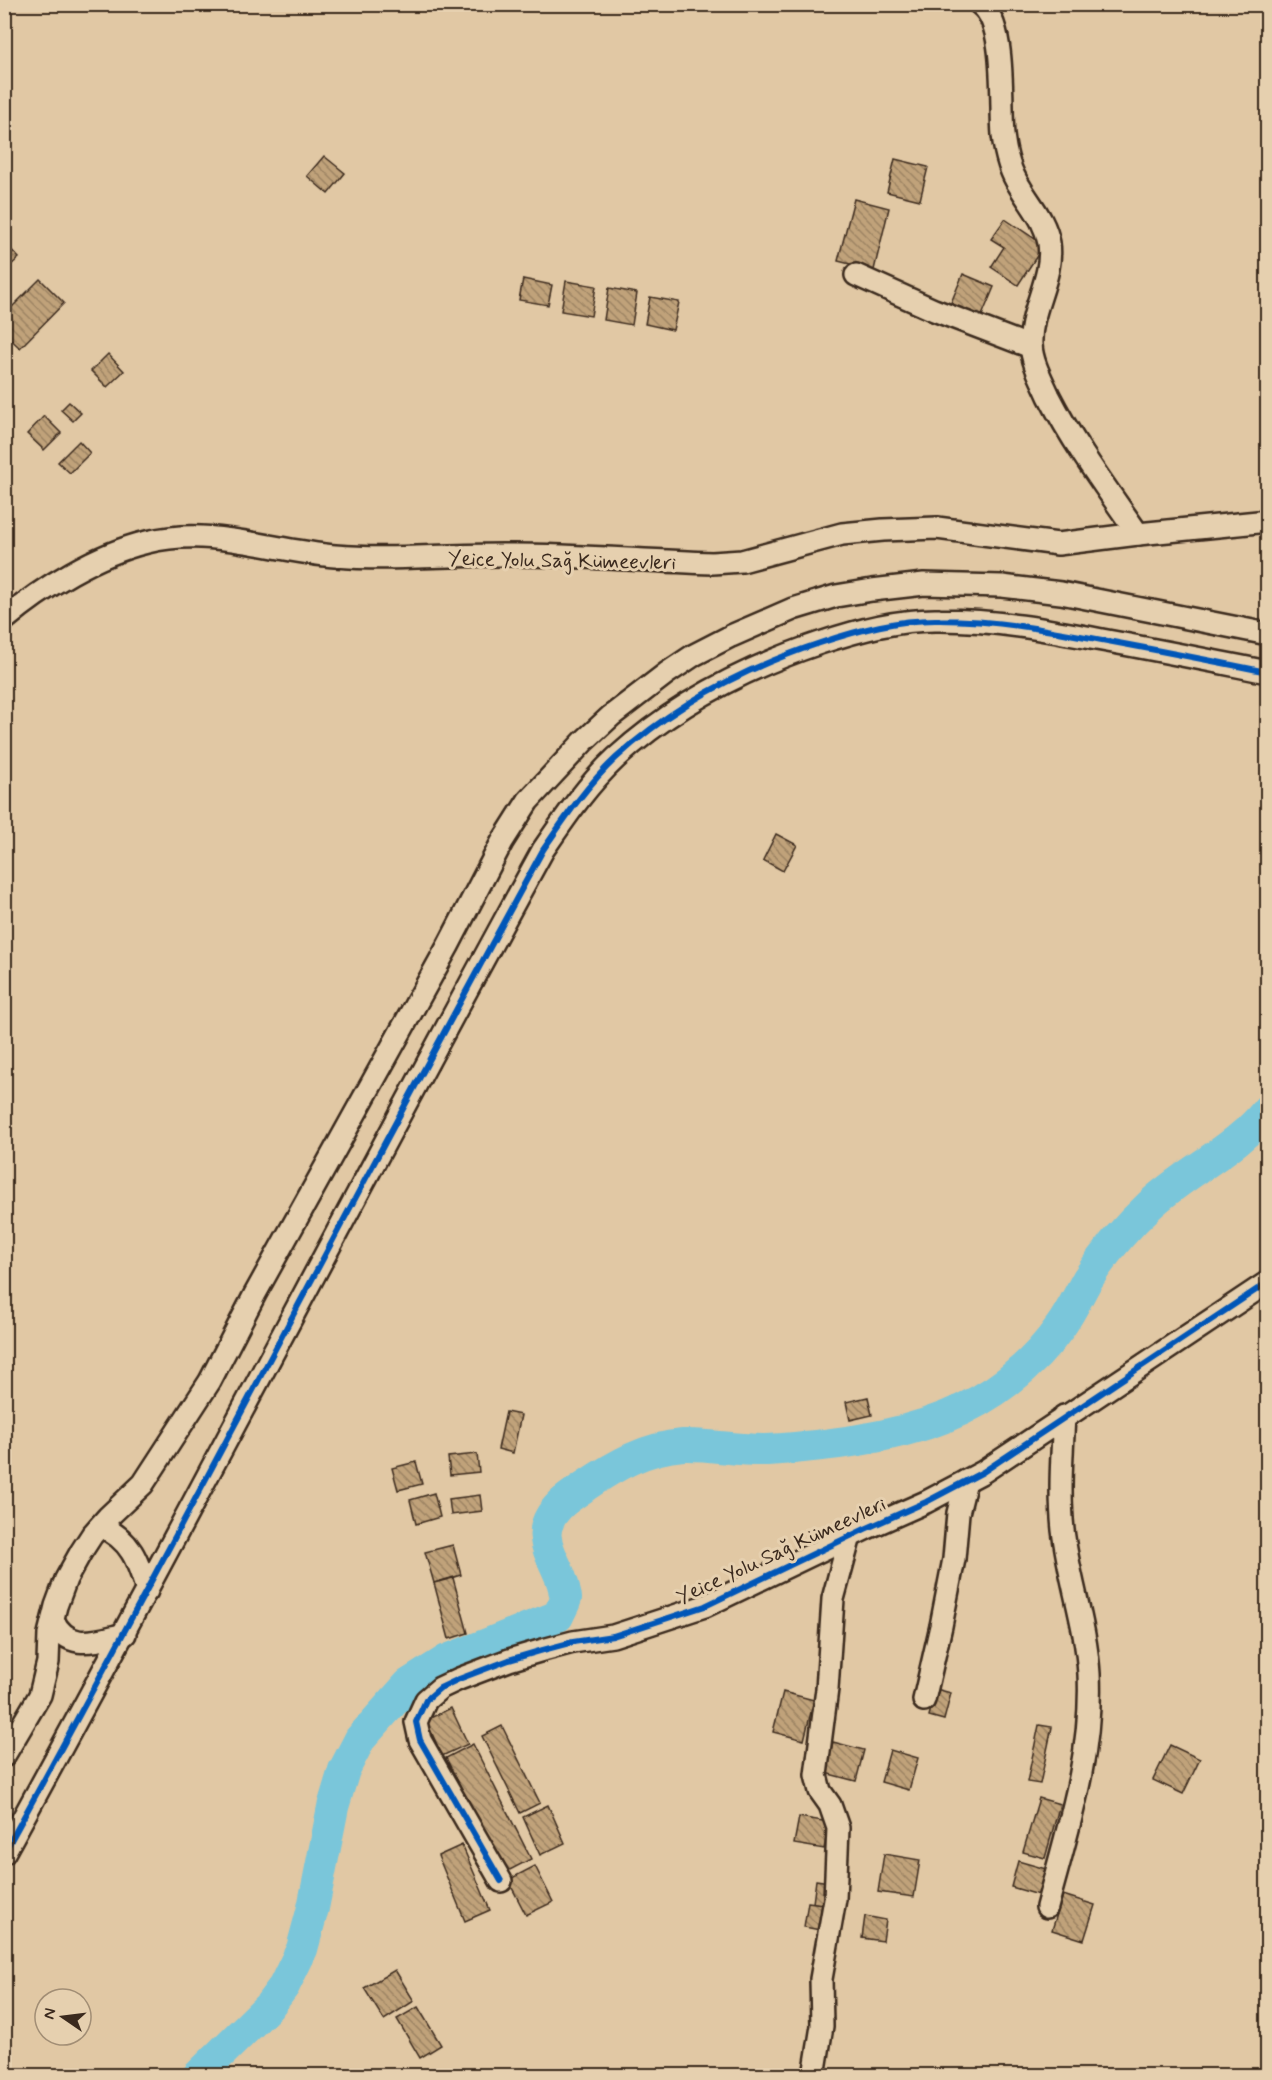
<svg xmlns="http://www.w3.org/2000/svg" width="1272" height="2080" font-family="Mynerve,sans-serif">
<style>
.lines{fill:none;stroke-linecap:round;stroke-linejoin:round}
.river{stroke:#7ac6da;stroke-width:32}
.building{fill:url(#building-back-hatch);stroke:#3b2a1e;stroke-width:1.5}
.minor-casing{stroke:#3b2a1e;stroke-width:26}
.minor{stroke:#e6d0af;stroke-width:21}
.cycleway-casing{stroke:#e6d0af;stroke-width:10}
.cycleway{stroke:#0057b8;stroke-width:6}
.labels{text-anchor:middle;stroke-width:6;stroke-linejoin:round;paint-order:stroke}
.street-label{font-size:21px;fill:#3b2a1e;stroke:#e6d0af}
</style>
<defs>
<pattern id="building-back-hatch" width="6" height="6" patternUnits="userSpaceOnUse" patternTransform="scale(1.5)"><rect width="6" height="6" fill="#c0a27a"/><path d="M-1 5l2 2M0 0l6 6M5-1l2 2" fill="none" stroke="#9d8463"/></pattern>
</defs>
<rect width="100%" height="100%" fill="#e1c8a4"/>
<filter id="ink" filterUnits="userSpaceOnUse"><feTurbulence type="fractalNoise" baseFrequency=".0167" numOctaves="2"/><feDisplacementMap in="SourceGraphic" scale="12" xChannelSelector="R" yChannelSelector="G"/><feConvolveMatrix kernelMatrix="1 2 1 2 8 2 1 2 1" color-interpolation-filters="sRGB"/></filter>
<g filter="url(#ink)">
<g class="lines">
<!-- river -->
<path class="river" d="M198,2076L269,2006L284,1986L302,1949L313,1908L333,1807L344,1770L360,1739L409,1684L447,1660L558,1616C560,1611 565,1603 566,1598C566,1595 564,1592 564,1588C557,1558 530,1537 558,1507C565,1499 576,1493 585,1486C616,1465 645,1448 683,1445C711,1444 739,1451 767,1450C826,1446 890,1439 945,1417C991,1399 1032,1367 1060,1327C1071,1312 1078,1296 1087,1280C1105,1252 1126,1227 1150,1205C1186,1171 1239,1148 1268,1109"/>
</g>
<!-- building -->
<g class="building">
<path d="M324,156L345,173L328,194L307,176Z"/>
<path d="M895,159L928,167L920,200L887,192Z"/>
<path d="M854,199L889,208L874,270L838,261Z"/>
<path d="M1005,219L1044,245L1018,285L991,267L1004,247L991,239Z"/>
<path d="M4,242L19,258L4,271Z"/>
<path d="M963,274L994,287L981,318L950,305Z"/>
<path d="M40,279L64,303L20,348L4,333V315Z"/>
<path d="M523,279L552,285L548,305L519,300Z"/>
<path d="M566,281L596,286L591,316L561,311Z"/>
<path d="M609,288L637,293L632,325L604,320Z"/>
<path d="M650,297L679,302L673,330L645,324Z"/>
<path d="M108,354L124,371L107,387L91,371Z"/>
<path d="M69,402L81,413L73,421L61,410Z"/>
<path d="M44,416L61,433L44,450L27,434Z"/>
<path d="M79,441L90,453L70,473L58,462Z"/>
<path d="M776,834L797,845L783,871L763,860Z"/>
<path d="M868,1397L872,1415L850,1420L846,1402Z"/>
<path d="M506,1412L521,1415L513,1453L498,1449Z"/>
<path d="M477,1454L479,1472L450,1475L448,1457Z"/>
<path d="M416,1462L422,1484L398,1490L392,1468Z"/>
<path d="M434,1493L440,1517L416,1524L410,1500Z"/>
<path d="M480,1495L482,1511L451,1515L449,1499Z"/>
<path d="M453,1545L461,1575L434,1583L425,1552Z"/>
<path d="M453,1578L468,1633L449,1639L434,1583Z"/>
<path d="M936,1689L951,1693L944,1720L929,1716Z"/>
<path d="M783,1692L814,1700L804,1740L773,1732Z"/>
<path d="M451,1708L468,1744L442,1756L426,1720Z"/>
<path d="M1039,1725L1052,1727L1040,1784L1027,1782Z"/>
<path d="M502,1726L540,1803L520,1813L482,1736Z"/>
<path d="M833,1742L864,1750L856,1781L825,1773Z"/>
<path d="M473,1744L531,1859L504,1873L446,1758Z"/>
<path d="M1170,1745L1200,1759L1183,1794L1153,1780Z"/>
<path d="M890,1750L918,1758L909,1790L881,1782Z"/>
<path d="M1039,1798L1060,1804L1045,1858L1023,1852Z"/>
<path d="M548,1805L565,1843L540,1855L523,1817Z"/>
<path d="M799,1817L829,1822L824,1849L794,1844Z"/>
<path d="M462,1845L490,1910L465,1921L438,1856Z"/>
<path d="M884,1854L920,1860L914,1897L878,1892Z"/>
<path d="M1018,1861L1046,1869L1039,1895L1011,1887Z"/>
<path d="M535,1866L553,1902L526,1915L508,1880Z"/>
<path d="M816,1880L829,1882L826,1905L813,1903Z"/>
<path d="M1063,1895L1095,1905L1084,1940L1052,1930Z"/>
<path d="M808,1902L830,1905L826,1931L804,1927Z"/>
<path d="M865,1916L886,1920L883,1941L862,1938Z"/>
<path d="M395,1970L414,2001L384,2020L364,1988Z"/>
<path d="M418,2007L441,2045L420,2058L397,2019Z"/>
</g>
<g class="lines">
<!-- minor casing -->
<g class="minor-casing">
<g id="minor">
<path d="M980,4C1007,23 1000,103 1003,135C1005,152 1010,172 1020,187C1031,206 1045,220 1049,243C1054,278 1029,310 1031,345C1032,363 1042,380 1049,396C1074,445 1107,489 1138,534"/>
<path d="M856,275L934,310L1031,347"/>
<path d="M4,620C43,587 97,554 147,542C211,526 271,551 335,556C394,561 453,554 512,555C579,555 645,561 712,563L742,561L842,534L883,530L937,528L1058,544L1138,534L1268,521"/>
<path d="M100,1526C131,1539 138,1561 147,1591"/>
<path d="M53,1620C69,1653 97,1640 125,1634"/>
<path d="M924,1700L941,1626L954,1559L958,1513L966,1481"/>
<path d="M4,1756L40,1695L48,1662L49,1634L56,1606L66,1579L81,1552L92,1535L108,1517L143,1484L210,1381L255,1294L448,946L502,842L528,801L584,741L611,716L667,673L694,655L731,636L793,609L836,596L872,590L924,584L1002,586L1061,593L1268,634"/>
<path d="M4,1853C187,1521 360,1183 543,850C565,818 587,785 616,758C675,704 745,668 820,643C859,630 899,619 940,620C995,620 1049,630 1102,640C1157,650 1212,661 1268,672"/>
<path d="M501,1881L420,1740L416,1722L426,1700L440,1688L459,1679L509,1660L543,1650L573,1642L613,1636L705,1606L865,1529L926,1502L983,1472L1268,1282"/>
<path d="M1047,1907C1067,1831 1093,1754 1089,1674C1086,1625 1069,1579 1063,1530C1059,1492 1062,1455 1064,1416"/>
<path d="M814,2076L822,2026L821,1979L835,1899L838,1828L830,1805L820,1791L816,1775L827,1689L833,1599L850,1536"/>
</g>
</g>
<!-- minor -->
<use href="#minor" class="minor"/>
<!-- cycleway casing -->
<g class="cycleway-casing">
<g id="cycleway">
<path d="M4,1853C187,1521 360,1183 543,850C565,818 587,785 616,758C675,704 745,668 820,643C859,630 899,619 940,620C995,620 1049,630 1102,640C1157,650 1212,661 1268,672"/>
<path d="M501,1881L420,1740L416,1722L426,1700L440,1688L459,1679L509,1660L543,1650L573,1642L613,1636L705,1606L865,1529L926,1502L983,1472L1268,1282"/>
</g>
</g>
<!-- cycleway -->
<use href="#cycleway" class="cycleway"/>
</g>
</g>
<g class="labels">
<!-- street labels -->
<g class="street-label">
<text transform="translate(562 560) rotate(1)" y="7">Yeice Yolu Sağ Kümeevleri</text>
<text transform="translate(781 1550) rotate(-25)" y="7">Yeice Yolu Sağ Kümeevleri</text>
</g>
</g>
<!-- margin -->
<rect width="1272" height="2080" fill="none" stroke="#e6d0af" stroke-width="24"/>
<rect x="12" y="12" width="1248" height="2056" fill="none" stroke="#3b2a1e" stroke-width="2" filter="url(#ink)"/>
<!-- north arrow -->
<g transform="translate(63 2017) rotate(284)"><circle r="28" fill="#e6d0af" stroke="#a28e75" stroke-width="1.5"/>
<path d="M0-4.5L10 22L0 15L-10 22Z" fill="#3b2a1e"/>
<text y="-9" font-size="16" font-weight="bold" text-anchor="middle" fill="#3b2a1e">N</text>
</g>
</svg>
